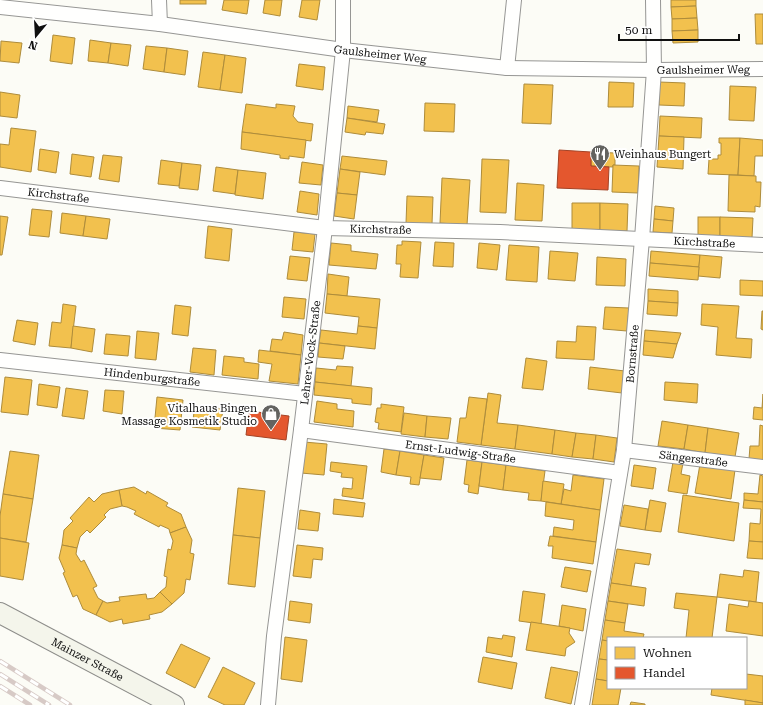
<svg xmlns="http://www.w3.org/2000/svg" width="763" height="705" font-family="'Roboto Serif',serif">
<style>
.homes{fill:#f2c14e;stroke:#ae8c3b}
.shops{fill:#e4572e;stroke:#a44225}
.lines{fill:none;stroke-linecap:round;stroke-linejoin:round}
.street-casing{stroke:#969694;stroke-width:16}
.secondary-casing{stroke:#8d8d8a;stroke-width:22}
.street{stroke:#fffffe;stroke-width:14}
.secondary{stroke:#f4f5eb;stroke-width:20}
.rail-casing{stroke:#d7cac6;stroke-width:4.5}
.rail{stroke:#fff;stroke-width:3;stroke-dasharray:9;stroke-linecap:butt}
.labels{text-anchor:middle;stroke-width:4;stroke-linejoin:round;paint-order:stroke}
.street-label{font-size:11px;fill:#101010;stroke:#fff}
.poi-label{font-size:11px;fill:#101010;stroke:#fff;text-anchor:start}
</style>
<rect width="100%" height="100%" fill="#fcfcf6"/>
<!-- homes -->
<g class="homes">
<rect x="180" y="0" width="26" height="4"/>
<path d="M224,0H249L247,14L222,10Z"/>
<path d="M265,0H282L280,16L263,13Z"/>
<path d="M302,0H320L317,20L299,17Z"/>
<path d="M671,0H696V6L671,7Z"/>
<path d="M696,6L697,18L672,19L671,7Z"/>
<path d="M755,14H763V44H756Z"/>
<path d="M697,18L698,30L672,31V19Z"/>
<path d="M698,30V42L673,43L672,31Z"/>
<path d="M53,35L75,38L72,64L50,61Z"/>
<path d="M90,40L111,43L108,63L88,61Z"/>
<path d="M1,41L22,43L19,63L0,61Z"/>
<path d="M111,43L131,45L128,66L108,63Z"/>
<path d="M146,46L167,48L164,72L143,69Z"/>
<path d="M167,48L188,51L185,75L164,72Z"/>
<path d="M203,52L225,55L220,90L198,87Z"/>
<path d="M225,55L246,58L242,93L220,90Z"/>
<path d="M299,64L325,67L323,90L296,86Z"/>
<path d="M609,82L634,83L633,107H608Z"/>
<path d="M659,82L685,83L684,106L659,105Z"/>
<path d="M524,84L553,85L551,124L522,123Z"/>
<path d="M730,86L756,87L754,121L729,120Z"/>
<path d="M0,92L20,95L17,118L0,116Z"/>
<path d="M425,103L455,104L454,132L424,131Z"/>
<path d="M246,104L276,108V104L295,106L293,116L298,122L313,124L311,141L242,132Z"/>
<path d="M348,106L379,110L377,122L347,118Z"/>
<path d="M660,116L702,118L701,138L659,136Z"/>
<path d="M347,118L385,124L383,134L366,132L365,135L345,132Z"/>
<path d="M11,128L36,131L31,172L0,167V144L9,145Z"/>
<path d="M242,132L306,140L304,158L289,156V159L280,158V155L241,149Z"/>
<path d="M659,136L684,137L683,169L657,167Z"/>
<path d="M719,138H740L738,175L708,174L709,159H718V155H721V143H719Z"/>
<path d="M740,138L763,140V156H755L754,176L738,175Z"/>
<path d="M40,149L59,152L56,173L38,170Z"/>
<path d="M591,152L615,153V165H613V167L591,166Z"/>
<path d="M72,154L94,157L91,177L70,174Z"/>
<path d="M103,155L122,157L119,182L99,179Z"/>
<path d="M342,156L387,161L385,175L340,169Z"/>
<path d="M482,159L509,160L506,213L480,212Z"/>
<path d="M161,160L182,163L179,186L158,184Z"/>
<path d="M302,162L323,165L321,185L299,183Z"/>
<path d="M182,163L201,165L198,190L179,188Z"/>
<path d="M613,165L639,166L638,193L612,192Z"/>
<path d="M216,167L238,170L235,194L213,191Z"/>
<path d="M340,169L360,172L357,195L337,193Z"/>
<path d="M238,170L266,173L263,199L235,195Z"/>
<path d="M729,175L756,176V182H761L760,207L755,206V212L728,211Z"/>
<path d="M442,178L470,180L467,225L440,223Z"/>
<path d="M517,183L544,185L542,221L515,220Z"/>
<path d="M300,191L319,194L317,215L297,212Z"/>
<path d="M337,193L357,195L354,219L334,216Z"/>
<path d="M407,196L433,197L432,224L406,223Z"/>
<path d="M572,203H600V231L572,230Z"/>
<path d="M600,203L628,204L627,231H600Z"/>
<path d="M655,206L674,208L673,221L654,219Z"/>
<path d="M32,209L52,211L49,237L29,235Z"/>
<path d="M62,213L86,216L83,236L60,233Z"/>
<path d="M0,216L8,217L2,255H0Z"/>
<path d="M86,216L110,219L107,239L83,236Z"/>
<rect x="698" y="217" width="22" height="19"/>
<path d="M720,217L753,218L752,238L720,236Z"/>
<path d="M654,219L673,221L672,233L653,232Z"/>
<path d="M208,226L232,229L229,261L205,258Z"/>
<path d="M294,232L315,234L313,252L292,250Z"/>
<path d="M402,241L421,242L418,278L400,277L401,264H396L397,245H402Z"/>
<path d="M435,242L454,243L453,267L433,266Z"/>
<path d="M331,243L351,245V251L378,254L376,269L329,265Z"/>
<path d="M479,243L500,245L497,270L477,268Z"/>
<path d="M509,245L539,247L537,282L506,280Z"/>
<path d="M550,251L578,253L575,281L548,279Z"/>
<path d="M651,251L700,255L699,267L650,263Z"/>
<path d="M700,255L722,257L720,278L698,276Z"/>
<path d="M290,256L310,258L307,281L287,279Z"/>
<path d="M597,257L626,259L625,286L596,285Z"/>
<path d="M650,263L699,267L698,280L649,276Z"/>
<path d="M328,274L349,277L347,296L327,294Z"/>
<path d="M740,280L763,281V296L740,295Z"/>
<path d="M648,289L678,291V303L648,301Z"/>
<path d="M327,294L380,299L377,328L358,326L359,317L325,313Z"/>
<path d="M284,297L306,299L304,319L282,317Z"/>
<path d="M648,301L678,303L677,316L647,314Z"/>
<path d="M63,304L76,306L71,348L49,346L52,322L61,323Z"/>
<path d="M702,304L739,306L736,338L752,339L751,358L716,355L718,327L701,325Z"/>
<path d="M175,305L191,307L188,336L172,334Z"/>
<path d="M605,307L629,308L627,331L603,329Z"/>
<path d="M762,311H763V330L761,329Z"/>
<path d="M17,320L38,323L35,345L13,341Z"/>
<path d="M73,326L95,329L92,352L71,348Z"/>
<path d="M358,326L377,328L375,349L319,343L321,330L357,334Z"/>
<path d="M577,326L596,327L594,360L556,358L557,341L576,342Z"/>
<path d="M645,330L681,333L677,344L644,341Z"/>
<path d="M137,331L159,333L156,360L135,358Z"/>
<path d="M284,332L303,335L301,355L270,351L272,339L282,340Z"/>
<path d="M106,334L130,336L128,356L104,354Z"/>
<path d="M644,341L677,344L673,358L643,355Z"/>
<path d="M319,343L345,346L343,359L318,357Z"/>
<path d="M193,348L216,350L214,375L190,372Z"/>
<path d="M259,350L301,355L298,384L269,381L272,364L258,362Z"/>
<path d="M224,356L244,358V362L259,364L258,379L222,375Z"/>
<path d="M526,358L547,361L543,390L522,388Z"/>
<path d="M337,366L353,367L351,386L315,382L316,368L336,370Z"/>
<path d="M590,367L625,371L622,393L588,389Z"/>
<path d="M5,377L32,380L28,415L1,412Z"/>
<path d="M315,382L372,388L371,405L352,403V399L314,395Z"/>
<path d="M665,382L698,384L697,403L664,400Z"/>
<path d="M39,384L60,387L57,408L37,405Z"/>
<path d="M66,388L88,391L84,419L62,416Z"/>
<path d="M105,390L124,391L122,414L103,411Z"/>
<path d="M488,393L501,395L497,423L518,425L515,449L481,445Z"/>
<path d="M763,394V420L753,419L754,407L762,408Z"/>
<path d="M157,397L183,400L180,430L154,428Z"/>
<path d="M469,397L487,399L481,445L457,442L460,418H466Z"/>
<path d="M317,401L337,404V409L354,411L353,427L314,422Z"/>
<path d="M381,404L404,407L401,432L378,429L379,423L375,422L377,408H381Z"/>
<path d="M195,405L223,409L220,430L192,427Z"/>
<path d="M404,413L427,416L425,437L401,434Z"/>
<path d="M427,416L451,418L448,439L425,437Z"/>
<path d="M662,421L688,425L684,449L658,446Z"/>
<path d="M518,425L555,430L552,454L515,449Z"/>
<path d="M688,425L708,428L705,453L684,449Z"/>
<path d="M760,425L763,426V460L749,459L750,446H759Z"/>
<path d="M708,428L739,433L735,457L705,453Z"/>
<path d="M555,430L576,433L572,457L552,454Z"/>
<path d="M576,433L596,435L593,459L572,457Z"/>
<path d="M596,435L617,438L614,462L593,459Z"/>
<path d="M304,442L327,444L324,475L301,473Z"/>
<path d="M384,449L400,451L396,475L381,472Z"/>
<path d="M10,451L39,455L33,499L3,494Z"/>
<path d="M400,451L424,455L419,485L410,484L411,477L396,475Z"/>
<path d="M424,455L444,458L441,480L420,478Z"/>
<path d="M467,460L482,462L478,494L468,492L469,485L464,484Z"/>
<path d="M331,462L367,466L363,499L342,496L343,488L352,489L353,478L341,477L342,473L330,471Z"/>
<path d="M482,462L506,465L503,490L479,486Z"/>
<path d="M673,462L683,463L681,474L690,476L687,494L668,491Z"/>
<path d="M700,464L735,470L731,499L695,493Z"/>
<path d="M506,465L545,471L541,501L528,500L529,493L503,490Z"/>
<path d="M634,465L656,468L653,489L631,486Z"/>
<path d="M573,475L604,479L600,510L561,504L564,489L571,491Z"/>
<path d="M760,475L763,476V502L744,500V493L758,494Z"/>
<path d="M543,481L564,484L561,504L541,501Z"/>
<path d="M134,487L146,494L147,491L168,503L166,506L181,514L186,527L170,533L169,529L160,525L159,527L134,514L136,511L127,507L122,506L119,490Z"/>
<path d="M238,488L265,491L260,538L233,535Z"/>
<path d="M119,490L122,506L110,509L104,515L106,517L90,533L87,530L80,537L77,548L62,545L64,530L73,521L70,518L89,497L94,502L102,494Z"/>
<path d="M3,494L33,499L26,542L0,538V516Z"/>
<path d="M683,495L739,503L734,541L678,532Z"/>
<path d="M334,499L365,503L363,517L333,514Z"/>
<path d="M650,500L666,503L661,532L645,530Z"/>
<path d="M744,500L763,502V542L749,541L750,523L760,524L761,509L743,508Z"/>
<path d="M546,502L600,510L596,542L553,536L554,527L573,530L574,520L545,516Z"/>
<path d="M624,505L648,509L645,530L620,526Z"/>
<path d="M300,510L320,513L318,531L298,529Z"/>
<path d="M186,527L192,540L190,553L194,554L190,580L186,579L184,593L172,604L160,592L166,587L167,577L164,576L168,549L171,550L173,541L170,533Z"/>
<path d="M233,535L260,538L255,587L228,584Z"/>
<path d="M550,536L596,542L593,564L552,558L553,546H548Z"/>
<path d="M0,538L29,543L23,580L0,576Z"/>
<path d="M749,541L763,542V559L747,558Z"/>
<path d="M62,545L77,548L76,554L81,562L84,560L97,586L93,588L98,598L103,601L96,615L83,609L77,595L73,597L63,573L65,572L59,558Z"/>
<path d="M297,545L323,548L322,560L313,559L311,578L293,576Z"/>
<path d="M617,549L651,554L649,565L635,563L631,586L611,583Z"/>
<path d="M565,567L591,571L587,592L561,587Z"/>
<path d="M744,570L759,572L756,602L717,597L720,574L743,577Z"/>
<path d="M611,583L646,588L644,606L608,601Z"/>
<path d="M523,591L545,594L541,624L519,621Z"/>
<path d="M160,592L172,604L162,612L149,615L150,619L123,624L122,619L110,622L96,615L103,601L107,603L120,601L119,597L146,594L147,599L154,598Z"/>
<path d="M676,593L717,597L712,638H686L689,610L674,608Z"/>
<path d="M290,601L312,604L310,623L288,620Z"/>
<path d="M608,601L628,604L625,623L605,620Z"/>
<path d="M749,601L763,603V636L726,631L729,604L748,607Z"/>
<path d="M562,605L586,609L583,631L559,626Z"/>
<path d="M605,620L625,623L624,631L644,634L643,638H608V641L602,640Z"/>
<path d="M531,622L570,628L569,633L575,642L566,648L565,656L526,650Z"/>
<path d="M503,635L515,637L512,657L486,652L488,637L502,639Z"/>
<path d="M285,637L307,640L302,682L281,679Z"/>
<path d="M602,640L608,641V660L599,659Z"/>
<path d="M181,644L210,658L195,688L166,673Z"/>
<path d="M483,657L517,663L512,689L478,682Z"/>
<path d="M599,659L608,660V681L596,679Z"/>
<path d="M223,667L255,683L244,705H225L208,697Z"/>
<path d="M551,667L578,672L571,704L545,698Z"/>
<path d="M746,674L763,676V703L711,695L712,688H746Z"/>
<path d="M596,679L608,681V688H621L618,705H592Z"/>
<path d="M745,700L763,703V705H745Z"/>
<path d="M631,702L645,704V705H630Z"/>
</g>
<!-- shops -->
<g class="shops">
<path d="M559,150L591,152V166L609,167L608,190L557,188Z"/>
<path d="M249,411L289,416L286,440L246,435Z"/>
</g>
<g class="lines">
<!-- street casing -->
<g class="street-casing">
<g id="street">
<path d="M159,0L160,24"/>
<path id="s1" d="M0,7L160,24L343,50L507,68L654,70L763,69"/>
<path d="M507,68L514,0"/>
<path id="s2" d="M0,188L325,228L500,232L763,245"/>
<path id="s3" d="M0,360L305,394"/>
<path id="s4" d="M301,430L620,473"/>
<path id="s5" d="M624,450L763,467"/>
<path id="s6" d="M268,705L274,636L301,430L325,228L343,50V0"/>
<path id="s7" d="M582,705L624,450L642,239L654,70L653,0"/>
</g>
</g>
<!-- secondary casing -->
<g class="secondary-casing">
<g id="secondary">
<path id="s8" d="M0,613L174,705"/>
</g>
</g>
<!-- street -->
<use href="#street" class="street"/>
<!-- secondary -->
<use href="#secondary" class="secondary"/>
<!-- rail casing -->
<g class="rail-casing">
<g id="rail">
<path d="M0,661L70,705"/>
<path d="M0,674L49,705"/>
<path d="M0,686L30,705"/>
</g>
</g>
<!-- rail -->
<use href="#rail" class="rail"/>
</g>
<!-- icons -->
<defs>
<g id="restaurant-pin" transform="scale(1)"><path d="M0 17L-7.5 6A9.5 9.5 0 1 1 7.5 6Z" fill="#636360" stroke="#fff"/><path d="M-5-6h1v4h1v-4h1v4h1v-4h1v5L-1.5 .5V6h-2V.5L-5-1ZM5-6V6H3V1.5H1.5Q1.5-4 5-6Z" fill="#fff"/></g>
<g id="shop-pin" transform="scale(1)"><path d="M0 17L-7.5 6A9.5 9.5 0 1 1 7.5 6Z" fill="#636360" stroke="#fff"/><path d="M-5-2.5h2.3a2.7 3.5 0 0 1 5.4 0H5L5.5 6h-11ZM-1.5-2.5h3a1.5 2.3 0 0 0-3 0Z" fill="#fff"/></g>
</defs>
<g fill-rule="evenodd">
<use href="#restaurant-pin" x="600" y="154"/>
<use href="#shop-pin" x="271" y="414"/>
</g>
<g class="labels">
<!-- street labels -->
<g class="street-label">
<text dy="4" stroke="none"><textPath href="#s1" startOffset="383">Gaulsheimer Weg</textPath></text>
<text dy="4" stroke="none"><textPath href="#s1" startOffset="707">Gaulsheimer Weg</textPath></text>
<text dy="4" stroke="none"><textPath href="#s2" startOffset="59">Kirchstraße</textPath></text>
<text dy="4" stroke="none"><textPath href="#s2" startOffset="383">Kirchstraße</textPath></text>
<text dy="4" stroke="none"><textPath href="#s2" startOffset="707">Kirchstraße</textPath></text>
<text dy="4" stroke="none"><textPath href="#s6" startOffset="355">Lehrer-Vock-Straße</textPath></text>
<text dy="4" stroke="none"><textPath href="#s7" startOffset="355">Bornstraße</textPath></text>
<text dy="4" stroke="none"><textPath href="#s3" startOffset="153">Hindenburgstraße</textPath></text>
<text dy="4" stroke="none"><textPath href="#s4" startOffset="161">Ernst-Ludwig-Straße</textPath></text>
<text dy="4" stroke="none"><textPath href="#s5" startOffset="70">Sängerstraße</textPath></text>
<text dy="4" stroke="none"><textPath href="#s8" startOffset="99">Mainzer Straße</textPath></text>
</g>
<!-- poi labels -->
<g class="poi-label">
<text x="614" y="158">Weinhaus Bungert</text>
<text x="257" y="412" text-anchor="end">Vitalhaus Bingen<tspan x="257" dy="13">Massage Kosmetik Studio</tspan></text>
</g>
</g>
<!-- legend -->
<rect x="607" y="637" width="140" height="52" fill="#ffffff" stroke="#9f9f9f"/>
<rect x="615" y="647" width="20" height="12" fill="#f2c14e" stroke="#9f9f9f"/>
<text x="643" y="657" font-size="12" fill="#101010">Wohnen</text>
<rect x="615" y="667" width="20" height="12" fill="#e4572e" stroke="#9f9f9f"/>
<text x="643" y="677" font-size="12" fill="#101010">Handel</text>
<!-- north arrow -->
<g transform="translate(36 36) rotate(198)" stroke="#ffffff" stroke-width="3" paint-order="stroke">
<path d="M0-3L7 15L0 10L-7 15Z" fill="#101010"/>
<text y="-6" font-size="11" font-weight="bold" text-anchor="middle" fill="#101010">N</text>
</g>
<!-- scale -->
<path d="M619 34v6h120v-6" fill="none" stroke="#101010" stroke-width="2"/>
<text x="625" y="34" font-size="12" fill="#101010" stroke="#ffffff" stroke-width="3" paint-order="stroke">50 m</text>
</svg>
